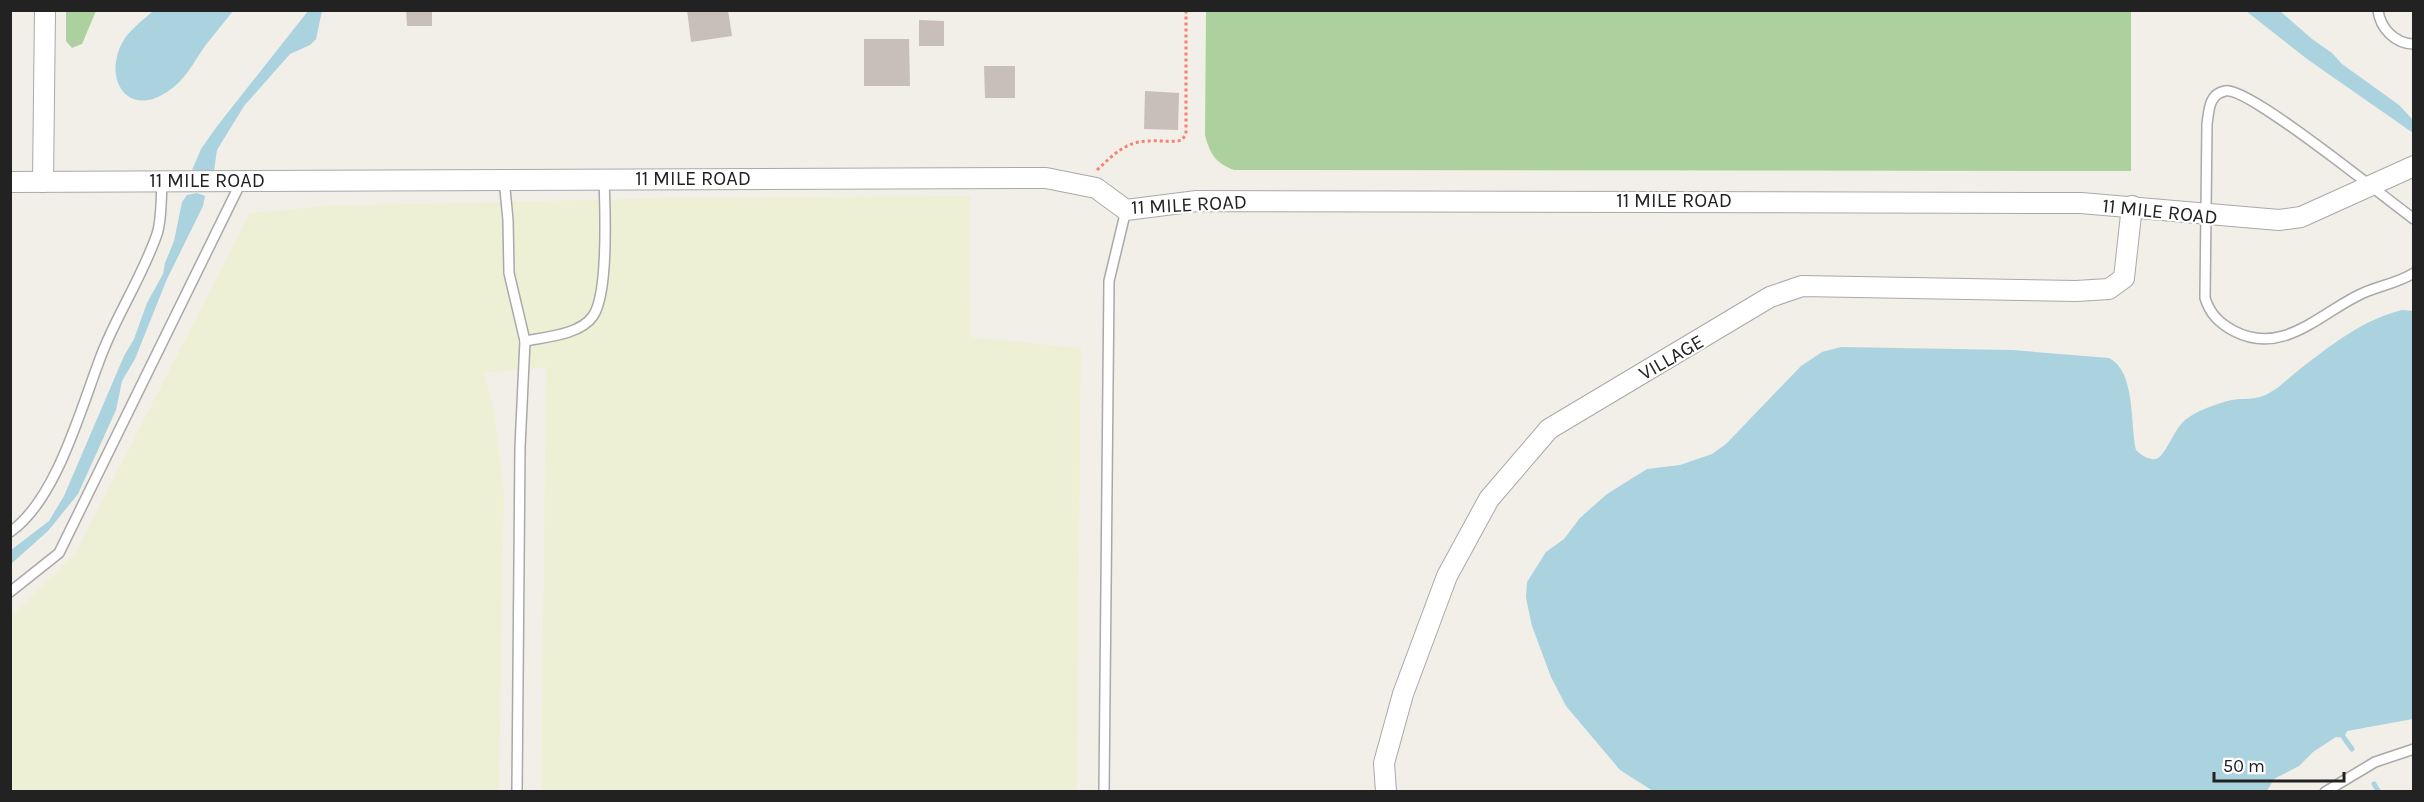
<svg xmlns="http://www.w3.org/2000/svg" width="2424" height="802" font-family="Karla,sans-serif">
<style>
.farmland{fill:#eef0d5}
.forest{fill:#add19e}
.water{fill:#aad3df}
.lines{fill:none;stroke-linecap:round;stroke-linejoin:round}
.stream{stroke:#aad3df;stroke-width:5}
.building{fill:#c7bfb8}
.lane-casing{stroke:#a9a9a9;stroke-width:12}
.street-casing{stroke:#a9a9a9;stroke-width:22}
.path{stroke:#fa8072;stroke-width:3;stroke-dasharray:3 3;stroke-linecap:butt}
.lane{stroke:#fff;stroke-width:9}
.street{stroke:#fff;stroke-width:20}
.labels{text-anchor:middle;stroke-width:4.5;stroke-linejoin:round;paint-order:stroke}
.street-label{font-size:20px;fill:#222;stroke:#fff}
</style>
<rect width="100%" height="100%" fill="#f2efe9"/>
<!-- farmland -->
<path class="farmland" d="M970,196L971,337L1081,348L1077,791H541L546,367L484,373L494,409L504,493L499,791L11,792V617L76,552L250,213L326,206L666,198Z"/>
<!-- forest -->
<g class="forest">
<path d="M66,11H96L82,44L72,48L66,41Z"/>
<path d="M1206,11H2131V171L1234,170C1215,163 1210,154 1205,135Z"/>
</g>
<!-- water -->
<g class="water">
<path d="M153,11H233C224,23 214,34 205,46C193,63 185,81 167,92C128,118 103,80 122,43C129,30 142,21 153,11Z"/>
<path d="M308,11H322L316,39L310,45L290,54L244,106L217,150L214,171L192,170L201,149L218,125Z"/>
<path d="M2246,11H2280L2312,39L2332,53L2342,64L2399,105L2413,120V133L2307,59Z"/>
<path d="M197,193L205,196L203,206L167,279L135,359L122,381L116,410L78,494L48,531L11,564V550L49,521L64,496L124,356L134,339L147,303L163,274L165,263L174,241L182,202L187,195Z"/>
<path d="M2402,310L2414,311L2413,719L2347,731L2344,738L2336,737L2313,752L2299,766L2274,779L2267,791H1653L1620,770L1566,706L1551,677L1532,626L1526,598L1527,582L1546,552L1564,539L1580,518L1607,494L1647,469L1680,465L1712,454L1726,444L1801,366L1822,352L1841,347L2012,350L2109,358C2136,371 2130,425 2136,450C2141,455 2148,460 2156,459C2165,457 2174,429 2185,420C2196,411 2218,403 2232,400C2242,398 2253,400 2263,396C2278,390 2288,378 2300,369C2331,345 2364,319 2402,310Z"/>
</g>
<g class="lines">
<!-- stream -->
<g class="stream">
<path d="M2344,738L2352,749"/>
<path d="M2374,784L2379,792"/>
</g>
</g>
<!-- building -->
<g class="building">
<path d="M406,10H432V26H407Z"/>
<path d="M687,10H728L732,36L691,42Z"/>
<path d="M919,20L944,21V46H919Z"/>
<path d="M864,39H909L910,86H864Z"/>
<path d="M984,66H1015V98H985Z"/>
<path d="M1145,91L1179,93L1178,130L1144,129Z"/>
</g>
<g class="lines">
<!-- lane casing -->
<g class="lane-casing">
<g id="lane">
<path d="M2378,10C2380,28 2395,44 2414,44"/>
<path d="M504,179L508,220L509,273L525,341L520,447L517,792"/>
<path d="M2414,219C2386,199 2247,85 2225,91C2209,94 2209,110 2207,124L2205,298C2210,314 2219,323 2234,331C2282,356 2318,315 2359,295C2377,286 2396,284 2414,273"/>
<path d="M525,341C545,337 580,335 593,316C609,293 605,208 604,179"/>
<path d="M10,532C58,499 82,403 103,351C119,311 143,275 157,234C162,219 161,197 162,180"/>
<path d="M10,592L59,553L242,180"/>
<path d="M1104,792L1109,281L1126,210"/>
<path d="M2325,792L2375,762L2414,749"/>
</g>
</g>
<!-- street casing -->
<g class="street-casing">
<g id="street">
<path d="M10,182L1046,178L1096,188L1126,210L1197,201L2081,203L2279,220L2301,217L2414,166"/>
<path d="M43,182L45,10"/>
<path d="M1386,792L1384,763L1403,694L1447,576L1489,499L1549,429L1770,297L1802,286L2076,291L2109,289L2124,278L2132,206"/>
</g>
</g>
<!-- path -->
<path class="path" d="M1097,170C1113,155 1126,141 1149,141C1160,140 1171,143 1182,140L1186,134V10"/>
<!-- lane -->
<use href="#lane" class="lane"/>
<!-- street -->
<use href="#street" class="street"/>
</g>
<g class="labels">
<!-- street labels -->
<g class="street-label">
<text x="693" y="185">11 MILE ROAD</text>
<text x="207" y="187">11 MILE ROAD</text>
<text x="1674" y="207">11 MILE ROAD</text>
<text transform="translate(1189 204) rotate(-3)" y="7">11 MILE ROAD</text>
<text transform="translate(2160 211) rotate(6)" y="7">11 MILE ROAD</text>
<text transform="translate(1671 357) rotate(-30)" y="7">VILLAGE</text>
</g>
</g>
<!-- border -->
<rect width="2424" height="802" fill="none" stroke="#222222" stroke-width="24"/>
<!-- scale -->
<path d="M2214 772v9h130v-9" fill="none" stroke="#222222" stroke-width="3"/>
<text x="2223" y="772" font-size="18" fill="#222222" stroke="#ffffff" stroke-width="4.5" paint-order="stroke">50 m</text>
</svg>
